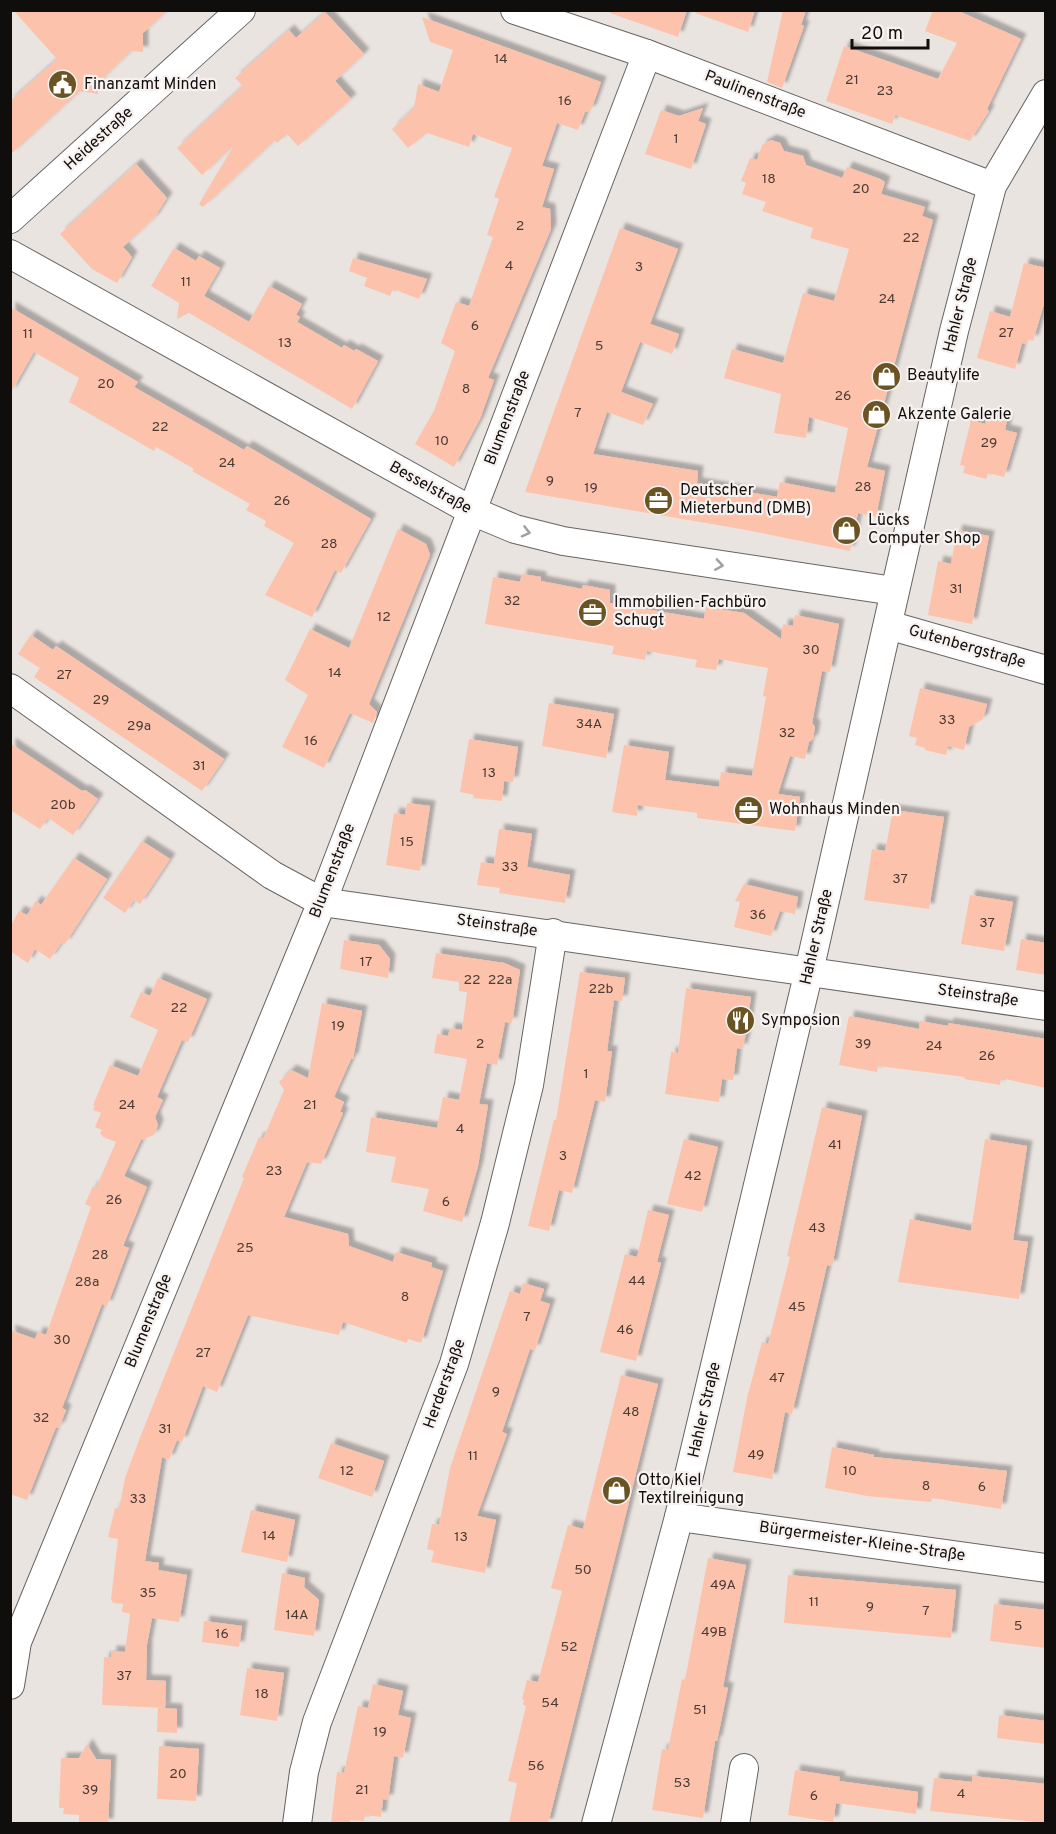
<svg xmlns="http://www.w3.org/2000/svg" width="1056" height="1834" viewBox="0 0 1056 1834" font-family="Overpass,sans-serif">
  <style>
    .building { fill: #fdc2ab; filter: url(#shadow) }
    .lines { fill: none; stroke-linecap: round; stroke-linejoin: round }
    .minor-casing { stroke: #686361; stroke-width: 30 }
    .minor { stroke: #fff; stroke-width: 28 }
    .oneway { stroke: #9f9f9e }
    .labels { text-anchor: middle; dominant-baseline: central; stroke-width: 4.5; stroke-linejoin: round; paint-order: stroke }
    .number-label { font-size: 14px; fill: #4b3b34 }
    .poi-label { font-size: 16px; fill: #100e0d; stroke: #f7f1ef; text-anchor: start }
    .street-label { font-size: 16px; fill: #100e0d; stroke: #f7f1ef }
  </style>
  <defs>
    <filter id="shadow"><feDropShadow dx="5.5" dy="-5.5" stdDeviation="1.5" flood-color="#0004"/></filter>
  </defs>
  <rect width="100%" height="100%" fill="#eae4e1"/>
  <!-- building -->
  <g class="building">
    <path d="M13,10H168L143,33V52L131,51L98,83V94L80,91L10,155V101L57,59Z"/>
    <path d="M611,10H687L678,37L610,13Z"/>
    <path d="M695,10H755L748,32L695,13Z"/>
    <path d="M783,10H806L801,25L804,26L782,88L767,82Z"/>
    <path d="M933,10H956L1021,39L987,109L989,111L970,141L895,115L892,124L826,101L844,46L938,79L957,43L925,31Z"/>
    <path d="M325,12L364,54L335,81L351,99L298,146L287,134L277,143L275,140L203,207L199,204L234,145L202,175L177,148L243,86L235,78L289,30L296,38Z"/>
    <path d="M422,17L601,82L591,110L585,112L578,130L557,123L542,166L554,169L542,207L550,209L551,229L488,378L494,380L480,419L454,467L415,444L434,411L455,351L441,343L456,302L469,306L493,237L487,235L499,199L494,197L512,148L473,134L469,147L427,133L408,148L392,129L414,108L418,84L439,92L453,50L430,42Z"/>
    <path d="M703,108L698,121L706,124L691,169L645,154L661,110L679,116Z"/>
    <path d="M771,140L780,143L784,151L803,156L806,165L842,178L847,167L880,179L885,182L881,194L925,207L922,216L933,220L867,467L885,471L876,517L858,513L850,551L741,529L525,492L620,228L678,249L650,324L679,334L672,354L640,342L621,392L653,404L643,425L607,412L593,454L698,471L697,483L777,497L780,482L835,493L848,428L809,417L806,438L774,433L781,394L724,378L732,349L783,363L803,293L834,301L849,249L810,238L813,228L762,211L766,202L742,194L746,183L741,181L750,158L757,160L762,145Z"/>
    <path d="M136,164L167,198L154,218L123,247L132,257L117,283L92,269L60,234Z"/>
    <path d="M174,248L196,261L199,256L220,268L204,296L249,322L269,286L302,304L296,315L300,317L297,322L342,348L344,345L354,351L356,349L378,361L352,409L189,313L177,319L179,303L151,286Z"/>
    <path d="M353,258L427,279L419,299L393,289L390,296L364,286L367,278L349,271Z"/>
    <path d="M1024,263L1046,268V297L1033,341L1028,339L1027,344L1022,343L1015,369L977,358L990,311L1010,317Z"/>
    <path d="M10,307L138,382L134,387L244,450L247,446L371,519L341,573L335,570L312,617L265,595L294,543L264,526L266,521L246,510L250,504L192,471L194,469L156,447L154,451L69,402L79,378L34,352L10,394Z"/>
    <path d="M988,415L1007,420L1005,430L1017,433L1004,477L988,473L986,479L963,473L965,466L960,465L971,420L985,424Z"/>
    <path d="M398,529L426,544L430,555L369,704L377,712L373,723L350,713L324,768L282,747L308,695L285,680L310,629L349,648Z"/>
    <path d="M957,530L989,536L972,624L928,615L938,561L951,564Z"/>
    <path d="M522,574L541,577V581L582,589L583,585L610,590V603L704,619L706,607L744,613L781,639L783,624L793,626L795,615L839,624L830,672L822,671L812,723L815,727L813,739L809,742L805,759L790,756L778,794L800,797L795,831L697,818V813L638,805L637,816L612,812L624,745L669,752L665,780L719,787L721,772L752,776L766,697L763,696L768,668L719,659L716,670L695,667L697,660L647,651L645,660L612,654L614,646L485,624L493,577L520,582Z"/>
    <path d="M31,635L53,650L56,646L224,759L202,791L34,677L40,668L18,654Z"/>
    <path d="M920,688L987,704L983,719L969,727L964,750L948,746L946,755L925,750V748L915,745L917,738L909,736Z"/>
    <path d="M549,703L614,714L606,758L542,746Z"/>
    <path d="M469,739L518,747L513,782L504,781L502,801L473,798L474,795L460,792Z"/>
    <path d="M10,743L82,791L85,790L98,799L73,835L48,818L40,829L10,810Z"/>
    <path d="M407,803L430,806L420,871L386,865L394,813L405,815Z"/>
    <path d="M893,810L944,817L929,909L864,900L872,849L885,851Z"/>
    <path d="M499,829L532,834L527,867L570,875L565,903L499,893L500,888L477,885L481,862L494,864Z"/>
    <path d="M142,841L170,859L140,904L134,900L125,913L103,898Z"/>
    <path d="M74,858L107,879L65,944L62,942L50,959L35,949L28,963L10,951V927L19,911L27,915L36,901L41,905Z"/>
    <path d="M744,884L798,897L795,914L780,911L771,936L734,927L740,902L735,901Z"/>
    <path d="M970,895L1013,902L1004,951L961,944Z"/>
    <path d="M1021,939L1046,943V975L1016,970Z"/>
    <path d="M344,940L379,945L390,959L388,978L340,969Z"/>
    <path d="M436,953L504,963L520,970L512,1023L505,1022L497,1065L487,1063L479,1104L488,1105L478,1166L462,1222L423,1211L429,1189L391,1182L396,1157L366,1152L371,1117L437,1128L443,1097L459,1100L467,1059L434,1053L437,1034L448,1036L450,1028L462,1030L467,992L459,991V982L432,978Z"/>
    <path d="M580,972L625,978L622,1001L614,1000L607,1051H612L605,1102L595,1100L572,1193L559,1190L549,1231L528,1226L554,1120H556Z"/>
    <path d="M158,978L207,999L188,1042L182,1040L157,1097L163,1100L155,1117L158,1125L154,1135L141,1140L124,1176L147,1187L123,1246L129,1248L107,1306L102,1304L62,1408L66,1410L59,1428L56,1427L27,1500L10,1494V1330L35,1339L38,1332L46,1335L91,1207L85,1204L93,1186L96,1188L116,1142L103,1137L100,1133L102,1130L95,1127L101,1113L93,1110L95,1106L93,1105L110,1065L138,1076L158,1030L130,1017L141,992L150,996Z"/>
    <path d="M686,988L751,997L745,1038L742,1049L737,1048L733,1080L722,1079L719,1102L665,1094L671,1052L678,1053Z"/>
    <path d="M322,1003L362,1011L353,1059H351L334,1097L344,1102L340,1112L343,1113L321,1164L307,1162L284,1217L348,1234L349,1246L393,1262L396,1252L432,1263L431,1267L443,1271L429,1316L421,1343L408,1339L407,1343L343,1322L339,1335L248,1315L217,1392L203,1386L182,1442L177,1440L169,1460L162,1457L145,1561L159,1563L158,1570L187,1575L179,1622L152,1618L147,1644L146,1680L166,1681L165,1708L102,1705L104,1657H111V1651L125,1652L130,1614L122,1612L123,1604L113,1603L111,1599L118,1539L108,1537L115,1508L119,1509L125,1478L141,1435L244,1178L242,1177L259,1137L263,1139L284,1090L279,1082L291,1070L308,1078Z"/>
    <path d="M849,1016L919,1029L920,1021L948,1026V1023L1046,1039V1088L1001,1078L1000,1085L964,1079L965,1077L878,1066L877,1072L839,1065Z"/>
    <path d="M822,1107L862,1116L832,1266L827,1265L792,1414L785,1412L772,1479L733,1472L747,1398L762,1342L768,1344L790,1257L787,1256Z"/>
    <path d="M684,1139L718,1147L702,1212L667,1204Z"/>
    <path d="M985,1139L1027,1146L1013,1240L1028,1242L1019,1299L898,1282L910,1219L971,1231Z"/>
    <path d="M648,1210L669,1215L657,1262L661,1263L636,1361L600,1352L625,1254L637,1257Z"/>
    <path d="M523,1283L544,1289L540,1301L550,1304L535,1350L530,1349L502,1432L507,1434L477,1516L496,1520L485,1573L431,1562L434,1551L427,1549L432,1524L439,1525L450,1468L510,1291L520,1294Z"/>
    <path d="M621,1375L658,1384L620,1538L548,1824H509L517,1783L508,1781L526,1706L523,1705L524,1700L522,1699L527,1680L538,1682L562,1591L551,1588L568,1525L583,1529Z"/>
    <path d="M331,1443L384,1461L372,1497L318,1478Z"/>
    <path d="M832,1447L874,1455V1457L1007,1471L1001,1509L932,1498L931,1502L867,1496L825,1488Z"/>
    <path d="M251,1510L295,1520L287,1562L241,1552Z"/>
    <path d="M708,1558L746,1565L723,1687L728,1688L717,1741H715L703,1818L652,1810L662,1749L668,1750L682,1679L685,1680Z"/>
    <path d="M282,1573L305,1578L304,1587L319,1600L314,1636L274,1630Z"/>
    <path d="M788,1575L956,1590L951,1638L784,1623Z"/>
    <path d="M994,1604L1046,1610V1648L990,1641Z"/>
    <path d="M204,1621L242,1626L239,1647L202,1642Z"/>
    <path d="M247,1668L284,1673L277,1721L240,1715Z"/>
    <path d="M373,1684L403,1691L398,1715L411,1718L403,1758L394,1756L388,1800L383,1799L381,1817L365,1815L364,1821L350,1820V1824H331L337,1772L344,1773L358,1706L368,1708Z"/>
    <path d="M158,1708L177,1709V1733L157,1732Z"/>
    <path d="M999,1715L1046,1721V1744L997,1738Z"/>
    <path d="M87,1744L96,1759L111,1760L108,1824H79V1815L63,1814L64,1808H59L61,1758H79Z"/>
    <path d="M159,1746L199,1749L196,1801L157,1799Z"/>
    <path d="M795,1770L840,1777L839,1781L918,1792L916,1814L836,1803L833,1822L788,1815Z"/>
    <path d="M972,1776L1046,1784V1823L930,1811L934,1778L972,1782Z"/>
  </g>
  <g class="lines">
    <defs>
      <g id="minor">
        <path d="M515,10L647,54L992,186"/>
        <path d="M10,219L241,10"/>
        <path d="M10,254L472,511L515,529L563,541L894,591"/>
        <path d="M888,625L1046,670"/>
        <path d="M10,688L272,875L322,902L1046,1006"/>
        <path d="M679,1517L1046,1568"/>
        <path d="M10,1685L17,1642L322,902L647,54"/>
        <path d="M297,1824L304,1772L317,1722L454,1364L495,1223L529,1085L553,933"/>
        <path d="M596,1824L679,1517L809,971L954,331L992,186L1046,94"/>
        <path d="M735,1824L744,1768"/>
      </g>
    </defs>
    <!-- minor casing -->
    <use href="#minor" class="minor-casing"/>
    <!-- minor -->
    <use href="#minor" class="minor"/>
  </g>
  <!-- one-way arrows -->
  <defs><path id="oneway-chevron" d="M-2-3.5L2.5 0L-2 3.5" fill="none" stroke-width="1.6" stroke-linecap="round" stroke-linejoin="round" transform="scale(1.5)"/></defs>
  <g class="oneway">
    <use href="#oneway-chevron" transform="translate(526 532) rotate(14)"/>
    <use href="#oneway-chevron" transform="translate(719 565) rotate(9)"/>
  </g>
  <!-- icons -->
  <defs>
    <symbol id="civic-disc" viewBox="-11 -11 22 22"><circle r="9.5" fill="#6b5424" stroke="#f7f1ef"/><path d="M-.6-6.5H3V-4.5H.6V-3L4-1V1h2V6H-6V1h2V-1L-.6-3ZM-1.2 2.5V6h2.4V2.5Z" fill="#fff"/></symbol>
    <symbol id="shop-disc" viewBox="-11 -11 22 22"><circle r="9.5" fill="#6b5424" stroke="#f7f1ef"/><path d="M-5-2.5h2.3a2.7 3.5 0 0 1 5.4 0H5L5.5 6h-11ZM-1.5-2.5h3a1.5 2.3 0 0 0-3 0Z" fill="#fff"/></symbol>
    <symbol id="office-disc" viewBox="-11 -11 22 22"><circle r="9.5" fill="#6b5424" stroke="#f7f1ef"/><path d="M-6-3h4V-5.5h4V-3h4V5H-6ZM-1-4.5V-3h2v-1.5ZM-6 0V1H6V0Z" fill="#fff"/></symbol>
    <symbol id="restaurant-disc" viewBox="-11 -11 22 22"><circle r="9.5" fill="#6b5424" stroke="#f7f1ef"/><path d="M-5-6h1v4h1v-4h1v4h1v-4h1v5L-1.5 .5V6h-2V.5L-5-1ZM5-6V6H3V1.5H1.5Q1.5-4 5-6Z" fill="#fff"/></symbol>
  </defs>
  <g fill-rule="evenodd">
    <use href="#civic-disc" x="46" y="68" width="33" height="33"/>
    <use href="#shop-disc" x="870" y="360" width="33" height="33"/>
    <use href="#shop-disc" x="860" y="398" width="33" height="33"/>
    <use href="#office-disc" x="642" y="484" width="33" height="33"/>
    <use href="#shop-disc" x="830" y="514" width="33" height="33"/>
    <use href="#office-disc" x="576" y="596" width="33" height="33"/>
    <use href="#office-disc" x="732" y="794" width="33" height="33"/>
    <use href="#restaurant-disc" x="724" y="1004" width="33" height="33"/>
    <use href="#shop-disc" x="600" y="1474" width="33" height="33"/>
  </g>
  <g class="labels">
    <!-- number labels -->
    <g class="number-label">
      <text x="501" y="59">14</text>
      <text x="852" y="80">21</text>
      <text x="885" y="91">23</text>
      <text x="565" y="101">16</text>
      <text x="676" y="139">1</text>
      <text x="769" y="179">18</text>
      <text x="861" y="189">20</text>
      <text x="520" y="226">2</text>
      <text x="911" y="238">22</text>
      <text x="509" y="266">4</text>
      <text x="639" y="267">3</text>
      <text x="186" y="282">11</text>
      <text x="887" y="299">24</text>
      <text x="475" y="326">6</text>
      <text x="1006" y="333">27</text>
      <text x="28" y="334">11</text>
      <text x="285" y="343">13</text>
      <text x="599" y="346">5</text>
      <text x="106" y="384">20</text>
      <text x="466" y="389">8</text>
      <text x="843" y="396">26</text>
      <text x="578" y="413">7</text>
      <text x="160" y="427">22</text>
      <text x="442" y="441">10</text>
      <text x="989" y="443">29</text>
      <text x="227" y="463">24</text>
      <text x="550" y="481">9</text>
      <text x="863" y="487">28</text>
      <text x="591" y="488">19</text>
      <text x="282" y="501">26</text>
      <text x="329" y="544">28</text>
      <text x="956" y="589">31</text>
      <text x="512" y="601">32</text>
      <text x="384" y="617">12</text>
      <text x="811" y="650">30</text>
      <text x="335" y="673">14</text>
      <text x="64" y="675">27</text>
      <text x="101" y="700">29</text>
      <text x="947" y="720">33</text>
      <text x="589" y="724">34A</text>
      <text x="139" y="726">29a</text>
      <text x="787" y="733">32</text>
      <text x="311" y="741">16</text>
      <text x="199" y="766">31</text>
      <text x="489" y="773">13</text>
      <text x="63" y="805">20b</text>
      <text x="407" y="842">15</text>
      <text x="510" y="867">33</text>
      <text x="900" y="879">37</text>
      <text x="758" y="915">36</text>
      <text x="987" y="923">37</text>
      <text x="366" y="962">17</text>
      <text x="472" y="980">22</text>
      <text x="500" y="980">22a</text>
      <text x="601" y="989">22b</text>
      <text x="179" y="1008">22</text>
      <text x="338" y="1026">19</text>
      <text x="480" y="1044">2</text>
      <text x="863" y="1044">39</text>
      <text x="934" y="1046">24</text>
      <text x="987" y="1056">26</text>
      <text x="586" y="1074">1</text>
      <text x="127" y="1105">24</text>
      <text x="310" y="1105">21</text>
      <text x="460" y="1129">4</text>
      <text x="835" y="1145">41</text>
      <text x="563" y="1156">3</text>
      <text x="274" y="1171">23</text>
      <text x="693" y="1176">42</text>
      <text x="114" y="1200">26</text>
      <text x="446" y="1202">6</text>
      <text x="817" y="1228">43</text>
      <text x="245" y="1248">25</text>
      <text x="100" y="1255">28</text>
      <text x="637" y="1281">44</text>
      <text x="87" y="1282">28a</text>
      <text x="405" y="1297">8</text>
      <text x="797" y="1307">45</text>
      <text x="527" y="1317">7</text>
      <text x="625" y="1330">46</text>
      <text x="62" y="1340">30</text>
      <text x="203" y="1353">27</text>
      <text x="777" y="1378">47</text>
      <text x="496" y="1392">9</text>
      <text x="631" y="1412">48</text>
      <text x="41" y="1418">32</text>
      <text x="165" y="1429">31</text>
      <text x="756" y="1455">49</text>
      <text x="473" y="1456">11</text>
      <text x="347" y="1471">12</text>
      <text x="850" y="1471">10</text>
      <text x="926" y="1486">8</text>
      <text x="982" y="1487">6</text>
      <text x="138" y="1499">33</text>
      <text x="269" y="1536">14</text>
      <text x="461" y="1537">13</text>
      <text x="583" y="1570">50</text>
      <text x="723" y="1585">49A</text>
      <text x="148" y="1593">35</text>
      <text x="814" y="1602">11</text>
      <text x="870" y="1607">9</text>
      <text x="926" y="1611">7</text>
      <text x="297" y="1615">14A</text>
      <text x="1018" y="1626">5</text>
      <text x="714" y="1632">49B</text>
      <text x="222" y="1634">16</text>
      <text x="569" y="1647">52</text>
      <text x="124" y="1676">37</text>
      <text x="262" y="1694">18</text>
      <text x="550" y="1703">54</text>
      <text x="700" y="1710">51</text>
      <text x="380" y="1732">19</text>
      <text x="536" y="1766">56</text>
      <text x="178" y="1774">20</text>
      <text x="682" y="1783">53</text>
      <text x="90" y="1790">39</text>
      <text x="362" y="1790">21</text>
      <text x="961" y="1794">4</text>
      <text x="814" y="1796">6</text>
    </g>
    <!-- poi labels -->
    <g class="poi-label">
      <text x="84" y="85">Finanzamt Minden</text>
      <text x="907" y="376">Beautylife</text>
      <text x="897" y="415">Akzente Galerie</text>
      <text x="680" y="491">Deutscher<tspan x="680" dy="18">Mieterbund (DMB)</tspan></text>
      <text x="868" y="521">Lücks<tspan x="868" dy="18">Computer Shop</tspan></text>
      <text x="614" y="603">Immobilien-Fachbüro<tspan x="614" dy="18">Schugt</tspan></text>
      <text x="769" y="810">Wohnhaus Minden</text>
      <text x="761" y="1021">Symposion</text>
      <text x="638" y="1481">Otto Kiel<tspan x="638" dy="18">Textilreinigung</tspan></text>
    </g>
    <!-- street labels -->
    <g class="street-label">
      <text transform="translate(755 95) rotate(21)">Paulinenstraße</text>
      <text transform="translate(99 139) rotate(-42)">Heidestraße</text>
      <text transform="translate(961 305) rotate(-76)">Hahler Straße</text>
      <text transform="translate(508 418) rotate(-69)">Blumenstraße</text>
      <text transform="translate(430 488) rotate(29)">Besselstraße</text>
      <text transform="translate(967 647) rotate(16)">Gutenbergstraße</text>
      <text transform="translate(333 871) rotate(-69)">Blumenstraße</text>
      <text transform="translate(497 926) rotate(8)">Steinstraße</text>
      <text transform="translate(817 937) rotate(-77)">Hahler Straße</text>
      <text transform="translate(978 996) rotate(8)">Steinstraße</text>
      <text transform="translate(149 1321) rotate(-68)">Blumenstraße</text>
      <text transform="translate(445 1384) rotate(-70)">Herderstraße</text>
      <text transform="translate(705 1410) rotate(-77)">Hahler Straße</text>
      <text transform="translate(862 1542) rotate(8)">Bürgermeister-Kleine-Straße</text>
    </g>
  </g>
  <!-- border -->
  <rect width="1056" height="1834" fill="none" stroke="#100e0d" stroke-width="24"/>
  <!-- scale -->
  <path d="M852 39v9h76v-9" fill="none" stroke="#100e0d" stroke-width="3"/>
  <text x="861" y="39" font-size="18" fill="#100e0d" stroke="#f7f1ef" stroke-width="4.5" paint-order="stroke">20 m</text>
</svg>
